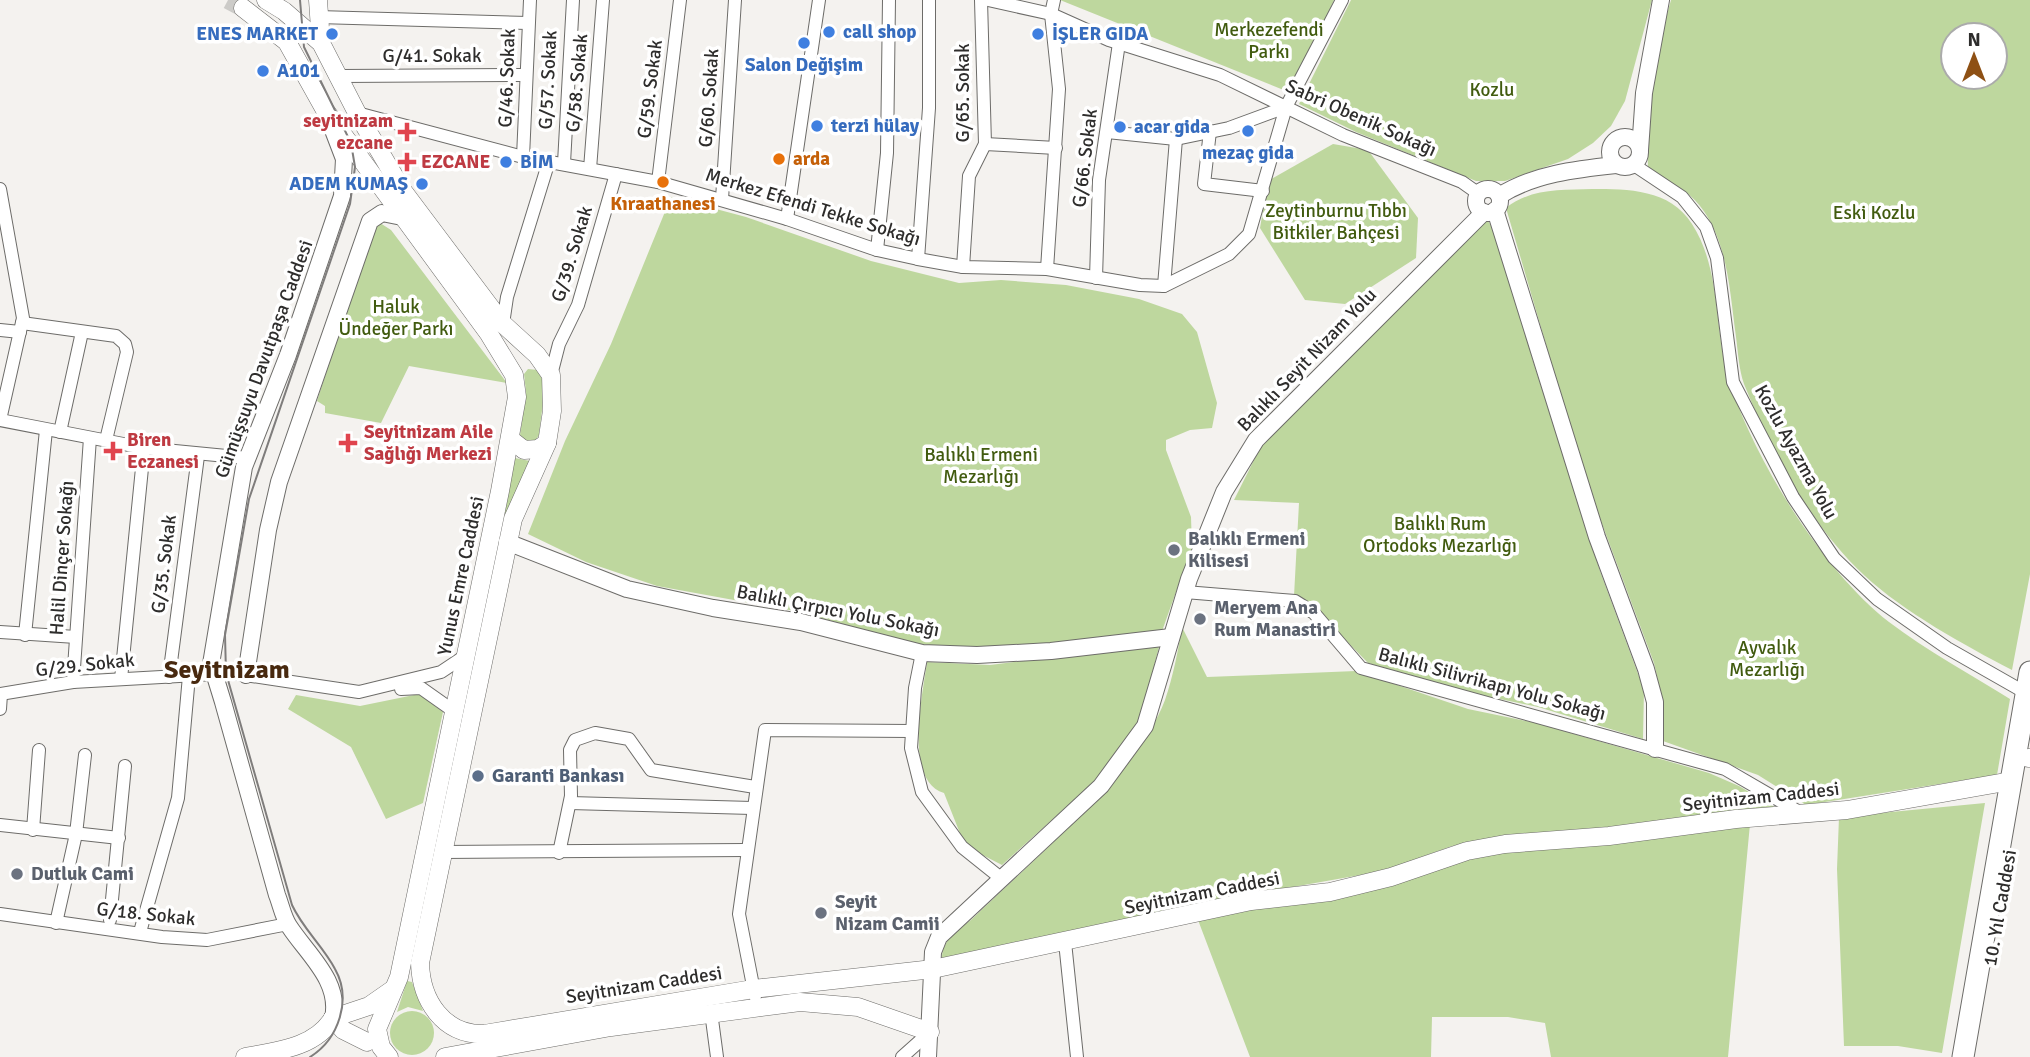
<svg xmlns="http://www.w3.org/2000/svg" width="2030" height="1057" viewBox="0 0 2030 1057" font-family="Signika,sans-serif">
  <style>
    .green { fill: #bed79e; fill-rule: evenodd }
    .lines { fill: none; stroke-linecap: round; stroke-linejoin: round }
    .secondary-tunnel { stroke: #cccbc8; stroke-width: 18; stroke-dasharray: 18 9; stroke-linecap: butt }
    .minor-casing { stroke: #6d6c69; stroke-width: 14 }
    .tertiary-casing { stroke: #6d6c69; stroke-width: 18 }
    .secondary-casing { stroke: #6d6c69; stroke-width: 19 }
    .primary-casing { stroke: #6d6c69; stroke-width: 23 }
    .minor { stroke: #fff; stroke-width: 12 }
    .tertiary { stroke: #fff; stroke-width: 16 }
    .secondary { stroke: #fff; stroke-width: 18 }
    .primary { stroke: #fff; stroke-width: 21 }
    .tram { stroke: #7f7d7c; stroke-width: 2 }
    .shop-dot { fill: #3f7fe0; stroke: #fff; stroke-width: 2.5 }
    .health-dot { fill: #e0444e; stroke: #fff; stroke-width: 2.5 }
    .food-dot { fill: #e8710a; stroke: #fff; stroke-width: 2.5 }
    .worship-dot { fill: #6b7280; stroke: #fff; stroke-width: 2.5 }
    .service-dot { fill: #5c6f8a; stroke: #fff; stroke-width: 2.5 }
    .labels { text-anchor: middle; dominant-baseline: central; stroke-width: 7; stroke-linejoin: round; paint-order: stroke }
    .park-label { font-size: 19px; fill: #415b0f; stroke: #fff }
    .shop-label { font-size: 19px; font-weight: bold; fill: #366cbe; stroke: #fff; text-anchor: start }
    .street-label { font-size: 19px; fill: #2e2d2c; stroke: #fff }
    .health-label { font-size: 19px; font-weight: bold; fill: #be3a42; stroke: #fff; text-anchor: start }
    .food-label { font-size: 19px; font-weight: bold; fill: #c56008; stroke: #fff; text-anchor: start }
    .worship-label { font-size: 19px; font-weight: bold; fill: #5b616d; stroke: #fff; text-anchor: start }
    .service-label { font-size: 19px; font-weight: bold; fill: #4e5e75; stroke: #fff; text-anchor: start }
    .district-label { font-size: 26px; font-weight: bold; fill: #48290f; stroke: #fff }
  </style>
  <rect width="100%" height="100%" fill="#f4f2ef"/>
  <!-- green -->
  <g class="green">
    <path d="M1060,0H1334L1291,93Z"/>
    <path d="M1351,0H1652L1625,101L1611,126L1593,143L1568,159L1505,181H1476L1356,132L1299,104Z"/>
    <path d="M1671,0H2030V574L2012,670C1964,645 1904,612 1865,576C1811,526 1771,452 1744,384C1739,370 1738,352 1736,337C1730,294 1728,241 1700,206C1687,189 1666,180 1648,170L1646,89ZM1953,35H1995V77H1953Z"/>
    <path d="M1333,144L1368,150L1418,218L1416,258L1345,304L1305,300L1260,228L1268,181Z"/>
    <path d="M1592,189C1628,189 1670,189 1692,224C1721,269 1714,327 1728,377C1752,457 1823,571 1889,622C1927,651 1970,674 2010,699L1997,775L1806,805L1758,775L1663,741V703L1654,663L1586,481L1506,208C1531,188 1561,190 1592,189Z"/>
    <path d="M671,197L746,217L871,261L959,283L1001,280L1066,285L1139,299L1182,314L1197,332L1217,403L1212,428L1190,430L1166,440V450L1191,517L1192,547L1161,634L1044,649H963L912,643L795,611L657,586L586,562L528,534L565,441L611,344Z"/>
    <path d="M1487,219L1503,246L1532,358L1600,571L1644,690L1643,739L1538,707L1471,693L1368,663L1319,613L1294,596L1299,503L1234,500L1262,444Z"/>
    <path d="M380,223L391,230L507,383L409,366L381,423L325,413V406L317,401L373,227Z"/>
    <path d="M528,369L538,370L545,386L539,435L535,441L527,442L520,435L526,392L524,374Z"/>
    <path d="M515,458L530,461L505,516L504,515Z"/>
    <path d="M1182,627L1207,677L1356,671L1468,709L1536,723L1709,773L1739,786L1776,808L1622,827L1521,835L1452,846L1383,871L1219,900L942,959C942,940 956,931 971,920C1029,863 1137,775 1165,700C1173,677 1178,651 1182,627Z"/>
    <path d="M1160,643L1139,725L1096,780L1002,865L965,846L944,793C903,781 923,693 927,662L990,665Z"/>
    <path d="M419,694L443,712L423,803L386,819L351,747L288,709L296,695L360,706Z"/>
    <path d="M1985,803L1942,1053L1898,1046H1844L1837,869L1839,817Z"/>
    <path d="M1750,824L1728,1057H1551L1545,1023L1508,1017H1432L1431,1057H1250L1198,920L1462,858Z"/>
    <path d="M407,981L412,982L423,1011L408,1007L397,1012Z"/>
    <circle cx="412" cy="1033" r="22"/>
  </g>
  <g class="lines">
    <!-- secondary-tunnel -->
    <path class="secondary-tunnel" d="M228,0L243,8"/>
    <defs>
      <g id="minor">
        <path d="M988,0L1051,14L1109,40L1220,75L1343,135L1462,182L1479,194"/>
        <path d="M318,17L528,23"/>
        <path d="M340,76L525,75"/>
        <path d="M357,113L523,157L658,182L787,219L877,250L918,259L963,267L1047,269L1140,285L1164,286L1229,254L1249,234L1286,107L1342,0"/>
        <path d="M1210,131L1204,184L1263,191"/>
        <path d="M1107,132L1176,139L1229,128L1286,107"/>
        <path d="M985,144L1056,148"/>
        <path d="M523,157L530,0"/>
        <path d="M564,163L573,0"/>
        <path d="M1634,165L1682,197L1706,227L1717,258L1733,382L1793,497L1834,558L1877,599L1947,648L2026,693"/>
        <path d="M590,169L603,0"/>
        <path d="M658,182L680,0"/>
        <path d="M0,189L23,318L0,420"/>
        <path d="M722,199L735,0"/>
        <path d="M787,219L819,0"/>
        <path d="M877,250L887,153L889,0"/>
        <path d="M918,259L929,108V0"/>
        <path d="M963,267L969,176L985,144L981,0"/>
        <path d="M1047,269L1059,89L1051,14L1054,0"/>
        <path d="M1096,278L1099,180L1119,43"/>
        <path d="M1164,286L1176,139"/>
        <path d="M22,323L116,336L125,344L127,352L106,440"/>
        <path d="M503,324L507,297L549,161"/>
        <path d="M0,330L20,332"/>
        <path d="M551,375L559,344L578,305L616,174"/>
        <path d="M0,420L144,448L247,458"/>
        <path d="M60,432L82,332"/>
        <path d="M1185,592L1295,601L1314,613L1361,668L1725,769L1801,813"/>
        <path d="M0,632L76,637"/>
        <path d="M25,635L46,430"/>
        <path d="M922,653L915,688L911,748L922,792L962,847L1002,879"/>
        <path d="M169,677L198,456"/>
        <path d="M121,679L144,448"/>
        <path d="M73,682L90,438"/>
        <path d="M401,689L421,688L455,712"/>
        <path d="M0,694L73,682L232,673L359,692L441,672L465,656"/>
        <path d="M0,709L1,694"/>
        <path d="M570,803L752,808"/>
        <path d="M0,825L119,838"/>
        <path d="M33,830L39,750"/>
        <path d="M442,852L746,850"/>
        <path d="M559,853L571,796L570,750L575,740L595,733L629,739L651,770L755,787"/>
        <path d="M0,914L162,937L207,940L288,924"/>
        <path d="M110,920L125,766"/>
        <path d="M56,923L76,834L85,755"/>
        <path d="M140,932L178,798L189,676"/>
        <path d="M1065,942L1077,1057"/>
        <path d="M755,996L739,914L765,730L912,731"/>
        <path d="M711,1012L717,1057"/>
        <path d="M902,1057L930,1032"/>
      </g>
      <g id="tertiary">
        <path d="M331,125L344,159L342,196L288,355L244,467L210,670L215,676L223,702L277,895C281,905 283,917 289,926C307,954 341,981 333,1018"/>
        <circle cx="1625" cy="152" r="15"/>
        <path d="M1640,150L1644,93L1661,0"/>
        <circle cx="1488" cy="201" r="12"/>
        <path d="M1499,196C1533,174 1577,169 1616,165"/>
        <path d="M1495,210L1597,537L1646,669L1655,702V749"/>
        <path d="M507,542L627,589L713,608L801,622L922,653L977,655L1051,651L1171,637"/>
        <path d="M246,675L268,530L279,482L370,221L382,213L402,217"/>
        <path d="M928,1057L933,952L939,937L1101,786L1145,726L1189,579L1224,492L1256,440L1484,212"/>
      </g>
      <g id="secondary">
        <path d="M266,0L284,11L321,43L357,113L403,191L503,324L537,355L551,375L552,411L547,443L513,519L420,963C421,1000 443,1035 484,1034L753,989L933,969L1251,901L1330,892L1391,877L1467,851L1505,844L1609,836L1736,819L1847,810L2011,781"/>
        <path d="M318,0L321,43"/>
        <path d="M243,8L287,42L325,110L489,334L514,375L517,397L500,491L399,977L377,1029L381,1047L389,1057"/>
        <path d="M510,439L524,450L538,449L547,443"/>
        <path d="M2028,758H2030"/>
        <path d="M333,1018L369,1006L392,990"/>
        <path d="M333,1018L343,1030L367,1042"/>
        <path d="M245,1057C276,1051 315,1048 333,1018"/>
        <path d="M445,1057L611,1027L800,1002L858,1007L930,1032"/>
      </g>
      <path id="primary" d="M1963,1057L2030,672"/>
    </defs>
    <!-- minor casing -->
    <use href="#minor" class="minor-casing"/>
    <!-- tertiary casing -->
    <use href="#tertiary" class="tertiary-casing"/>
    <!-- secondary casing -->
    <use href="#secondary" class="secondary-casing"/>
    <!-- primary casing -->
    <use href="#primary" class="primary-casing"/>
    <!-- minor -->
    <use href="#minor" class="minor"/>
    <!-- tertiary -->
    <use href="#tertiary" class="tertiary"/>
    <!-- secondary -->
    <use href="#secondary" class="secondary"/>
    <!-- primary -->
    <use href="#primary" class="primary"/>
    <!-- tram -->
    <path class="tram" d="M300,0L304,47L351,143L355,167L350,204L249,499L225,635L226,673L292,905C303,929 323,946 335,969C352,999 339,1039 310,1057"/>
  </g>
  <!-- markers -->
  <g class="shop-dot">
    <circle cx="829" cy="32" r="7"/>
    <circle cx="332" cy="34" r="7"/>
    <circle cx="1038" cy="34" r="7"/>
    <circle cx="804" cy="43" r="7"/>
    <circle cx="263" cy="71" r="7"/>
    <circle cx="817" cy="126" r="7"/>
    <circle cx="1120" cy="127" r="7"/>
    <circle cx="1248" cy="131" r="7"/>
    <circle cx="506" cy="162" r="7"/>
    <circle cx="422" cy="184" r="7"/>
  </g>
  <g class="health-dot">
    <path d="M403.5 121.5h7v7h7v7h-7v7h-7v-7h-7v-7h7z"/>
    <path d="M403.5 151.5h7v7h7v7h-7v7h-7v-7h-7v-7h7z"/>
    <path d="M344.5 432.5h7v7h7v7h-7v7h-7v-7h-7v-7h7z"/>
    <path d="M109.5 440.5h7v7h7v7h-7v7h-7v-7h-7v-7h7z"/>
  </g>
  <g class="food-dot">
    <circle cx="779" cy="159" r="7"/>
    <circle cx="663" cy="182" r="7"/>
  </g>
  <g class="worship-dot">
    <circle cx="1174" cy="550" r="7"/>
    <circle cx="1200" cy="619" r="7"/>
    <circle cx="17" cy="874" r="7"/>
    <circle cx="821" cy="913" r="7"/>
  </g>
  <circle class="service-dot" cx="478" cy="776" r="7"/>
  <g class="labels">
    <!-- park labels -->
    <g class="park-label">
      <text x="1269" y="30">Merkezefendi<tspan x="1269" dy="22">Parkı</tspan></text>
      <text x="1492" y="90">Kozlu</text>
      <text x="1336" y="211">Zeytinburnu Tıbbı<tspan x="1336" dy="22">Bitkiler Bahçesi</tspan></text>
      <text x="1874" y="213">Eski Kozlu</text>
      <text x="396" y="307">Haluk<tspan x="396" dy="22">Ündeğer Parkı</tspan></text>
      <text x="981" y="455">Balıklı Ermeni<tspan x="981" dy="22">Mezarlığı</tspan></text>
      <text x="1440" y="524">Balıklı Rum<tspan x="1440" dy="22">Ortodoks Mezarlığı</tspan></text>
      <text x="1767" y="648">Ayvalık<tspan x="1767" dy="22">Mezarlığı</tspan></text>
    </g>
    <!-- shop labels -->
    <g class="shop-label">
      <text x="843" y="32">call shop</text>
      <text x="318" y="34" text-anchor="end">ENES MARKET</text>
      <text x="1052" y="34">İŞLER GIDA</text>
      <text x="804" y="65" text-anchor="middle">Salon Değişim</text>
      <text x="277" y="71">A101</text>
      <text x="831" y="126">terzi hülay</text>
      <text x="1134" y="127">acar gida</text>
      <text x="1248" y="153" text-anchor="middle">mezaç gida</text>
      <text x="520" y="162">BİM</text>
      <text x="408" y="184" text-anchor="end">ADEM KUMAŞ</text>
    </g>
    <!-- street labels -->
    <g class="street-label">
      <text x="432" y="56">G/41. Sokak</text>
      <text transform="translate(507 78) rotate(-88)">G/46. Sokak</text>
      <text transform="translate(548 80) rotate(-87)">G/57. Sokak</text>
      <text transform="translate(577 83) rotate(-85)">G/58. Sokak</text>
      <text transform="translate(650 89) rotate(-83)">G/59. Sokak</text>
      <text transform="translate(963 93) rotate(-90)">G/65. Sokak</text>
      <text transform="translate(709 98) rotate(-86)">G/60. Sokak</text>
      <text transform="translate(1361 118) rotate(24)">Sabri Obenik Sokağı</text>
      <text transform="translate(1085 158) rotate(-83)">G/66. Sokak</text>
      <text transform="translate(813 207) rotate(17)">Merkez Efendi Tekke Sokağı</text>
      <text transform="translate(572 254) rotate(-73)">G/39. Sokak</text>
      <text transform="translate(264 359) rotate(-70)">Gümüşsuyu Davutpaşa Caddesi</text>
      <text transform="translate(1307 360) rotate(-46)">Balıklı Seyit Nizam Yolu</text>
      <text transform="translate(1796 452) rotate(61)">Kozlu Ayazma Yolu</text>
      <text transform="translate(62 558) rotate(-86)">Halil Dinçer Sokağı</text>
      <text transform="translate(164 564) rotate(-83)">G/35. Sokak</text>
      <text transform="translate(461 576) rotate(-78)">Yunus Emre Caddesi</text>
      <text transform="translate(838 611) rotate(11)">Balıklı Çırpıcı Yolu Sokağı</text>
      <text transform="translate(85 665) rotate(-6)">G/29. Sokak</text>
      <text transform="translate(1492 684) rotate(15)">Balıklı Silivrikapı Yolu Sokağı</text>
      <text transform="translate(1761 797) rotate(-6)">Seyitnizam Caddesi</text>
      <text transform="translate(1202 893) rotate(-11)">Seyitnizam Caddesi</text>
      <text transform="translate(2000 908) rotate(-80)">10. Yıl Caddesi</text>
      <text transform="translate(146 914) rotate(6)">G/18. Sokak</text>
      <text transform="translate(644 985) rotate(-9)">Seyitnizam Caddesi</text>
    </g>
    <!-- health labels -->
    <g class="health-label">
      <text x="393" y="121" text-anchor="end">seyitnizam<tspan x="393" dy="22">ezcane</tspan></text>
      <text x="421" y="162">EZCANE</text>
      <text x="364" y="432">Seyitnizam Aile<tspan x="364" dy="22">Sağlığı Merkezi</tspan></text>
      <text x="127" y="440">Biren<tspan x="127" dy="22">Eczanesi</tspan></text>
    </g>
    <!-- food labels -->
    <g class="food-label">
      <text x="793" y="159">arda</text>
      <text x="663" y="204" text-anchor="middle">Kıraathanesi</text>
    </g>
    <!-- worship labels -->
    <g class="worship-label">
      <text x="1188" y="539">Balıklı Ermeni<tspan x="1188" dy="22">Kilisesi</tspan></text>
      <text x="1214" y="608">Meryem Ana<tspan x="1214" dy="22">Rum Manastiri</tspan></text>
      <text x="31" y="874">Dutluk Cami</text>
      <text x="835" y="902">Seyit<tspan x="835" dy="22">Nizam Camii</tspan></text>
    </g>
    <!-- service labels -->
    <g class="service-label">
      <text x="492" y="776">Garanti Bankası</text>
    </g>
    <!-- district labels -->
    <g class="district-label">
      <text x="227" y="670">Seyitnizam</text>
    </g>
  </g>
  <!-- north arrow -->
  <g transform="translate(1974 56)"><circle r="33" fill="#ffffff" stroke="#ababab" stroke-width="2"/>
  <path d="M0-5L12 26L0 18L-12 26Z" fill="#8e5014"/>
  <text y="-10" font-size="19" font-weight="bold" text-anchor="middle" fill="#2e2d2c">N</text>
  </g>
</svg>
